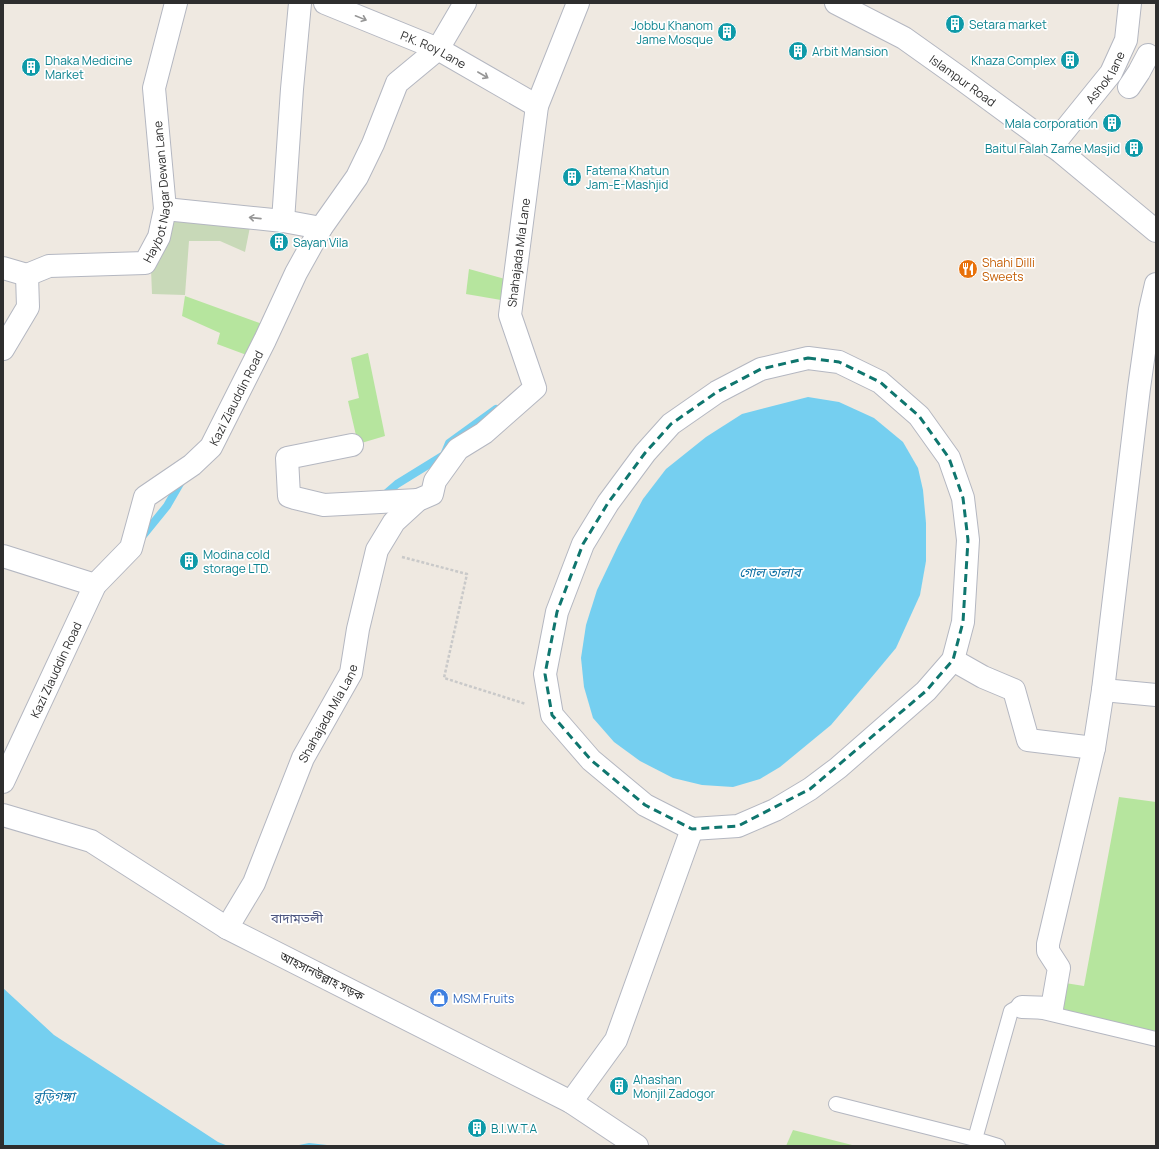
<svg xmlns="http://www.w3.org/2000/svg" width="1159" height="1149" viewBox="0 0 1159 1149" font-family="Manrope,'Noto Sans Bengali',sans-serif">
  <style>
    .green { fill: #b6e59e }
    .cemetery { fill: #c8d9b8 }
    .water { fill: #75cff0 }
    .lines { fill: none; stroke-linecap: round; stroke-linejoin: round }
    .stream { stroke: #75cff0; stroke-width: 8 }
    .service-casing { stroke: #b4b7c1; stroke-width: 16 }
    .minor-casing { stroke: #b4b7c1; stroke-width: 24 }
    .tertiary-casing { stroke: #b4b7c1; stroke-width: 24 }
    .path { stroke: #c9c9c9; stroke-width: 2.5; stroke-dasharray: 3 2; stroke-linecap: butt }
    .service { stroke: #fff; stroke-width: 14 }
    .minor { stroke: #fff; stroke-width: 22 }
    .tertiary { stroke: #fff; stroke-width: 22 }
    .oneway { stroke: #969696 }
    .marked { fill: none; stroke: #0f766e; stroke-width: 3; stroke-dasharray: 8 5; stroke-linejoin: round }
    .labels { text-anchor: middle; dominant-baseline: central; stroke-width: 3.5; stroke-linejoin: round; paint-order: stroke }
    .culture-label { font-size: 12px; fill: #0d838f; stroke: #fff; text-anchor: start }
    .street-label { font-size: 12px; fill: #2e2e2e; stroke: #fff }
    .food-label { font-size: 12px; fill: #c56008; stroke: #fff; text-anchor: start }
    .shop-label { font-size: 12px; fill: #366cbe; stroke: #fff; text-anchor: start }
    .water-label { font-size: 13px; font-style: italic; fill: #0d6fa3; stroke: #fff }
    .neighbourhood-label { font-size: 13px; fill: #4d5680; stroke: #fff }
  </style>
  <rect width="100%" height="100%" fill="#efe9e1"/>
  <!-- green -->
  <g class="green">
    <path d="M469,269L505,279L501,300L466,294Z"/>
    <path d="M185,296L268,326L252,357L217,344L220,333L182,316Z"/>
    <path d="M368,353L385,436L358,444L348,401L359,398L351,358Z"/>
    <path d="M1119,797L1156,802V1046L1052,1020L1059,982L1084,986Z"/>
    <path d="M793,1130L856,1146H786Z"/>
  </g>
  <!-- cemetery -->
  <path class="cemetery" d="M170,213L251,222L245,252L220,241H189L185,295L152,294L151,269Z"/>
  <!-- water -->
  <g class="water">
    <path d="M808,397L839,402L874,418L903,442L918,468L923,490L926,523V561L920,595L896,648L876,672L831,725L780,767L760,779L733,787L702,785L673,778L640,761L614,742L593,718L584,687L581,658L586,625L597,590L618,546L643,499L666,469L706,437L742,414Z"/>
    <path d="M3,988L54,1035L218,1142L228,1146H3Z"/>
    <path d="M309,1143L336,1146H337H294Z"/>
  </g>
  <g class="lines">
    <!-- stream -->
    <g class="stream">
      <path d="M382,497L397,484L444,455L449,443L496,409"/>
      <path d="M141,538L167,506L182,480"/>
    </g>
    <defs>
      <g id="service">
        <path d="M836,1104L975,1139"/>
        <path d="M998,1146L975,1139L1011,1011L1018,1007H1022L1156,1039"/>
      </g>
      <g id="minor">
        <path id="s1" d="M325,3L438,49L537,106"/>
        <path id="s2" d="M836,3L904,38L963,80L1061,152L1156,231"/>
        <path d="M1129,87L1139,72L1148,55"/>
        <path id="s3" d="M1052,146L1111,73L1126,40L1130,3"/>
        <path d="M165,209L283,221L321,228"/>
        <path d="M283,221L292,89L300,3"/>
        <path d="M3,268L27,275"/>
        <path id="s4" d="M27,275L49,266L145,263L159,237L165,209L154,88L176,3"/>
        <path d="M3,349L28,307L27,275"/>
        <path d="M808,358L839,362L880,382L919,416L949,458L963,498L968,540L963,622L953,660L926,691L838,768L810,789L775,810L738,826L692,829L645,805L591,760L552,715L545,674L557,612L583,544L608,503L645,453L671,424L717,392L761,369Z"/>
        <path d="M352,445L287,458L289,496L295,498L324,505L418,500"/>
        <path d="M3,556L95,585"/>
        <path d="M953,660L983,677L1014,690L1028,740L1094,748"/>
        <path d="M1103,690L1156,695"/>
        <path id="s5" d="M3,782L95,585L131,548L145,497L192,465L211,447L265,340L296,273L321,228L357,177L373,144L397,83L438,49L465,3"/>
        <path id="s6" d="M227,928L254,883L303,758L351,673L358,629L377,550L394,522L418,500L432,494L435,481L458,449L484,433L535,388L510,315L537,106L578,3"/>
        <path d="M1022,1007L1052,1008L1059,968L1048,951V944L1094,748L1103,690L1139,388L1150,310L1156,284"/>
        <path d="M571,1102L616,1040L692,829"/>
      </g>
      <path id="tertiary" d="M3,815L91,841L227,928L571,1102L637,1146"/>
    </defs>
    <!-- service casing -->
    <use href="#service" class="service-casing"/>
    <!-- minor casing -->
    <use href="#minor" class="minor-casing"/>
    <!-- tertiary casing -->
    <use href="#tertiary" class="tertiary-casing"/>
    <!-- path -->
    <path class="path" d="M402,557L467,574L444,678L526,704"/>
    <!-- service -->
    <use href="#service" class="service"/>
    <!-- minor -->
    <use href="#minor" class="minor"/>
    <!-- tertiary -->
    <use href="#tertiary" class="tertiary"/>
  </g>
  <!-- one-way arrows -->
  <defs><path id="oneway-shaft" d="M-6 0H5M1.5-3L5.5 0L1.5 3" fill="none" stroke-width="1.6" stroke-linecap="round" stroke-linejoin="round"/></defs>
  <g class="oneway">
    <use href="#oneway-shaft" transform="translate(361 18) rotate(22)"/>
    <use href="#oneway-shaft" transform="translate(483 75) rotate(30)"/>
    <use href="#oneway-shaft" transform="translate(255 218) rotate(-174)"/>
  </g>
  <!-- marked area -->
  <path class="marked" d="M808,358L839,362L880,382L919,416L949,458L963,498L968,540L963,622L953,660L926,691L810,789L738,826L692,829L645,805L591,760L552,715L545,674L557,612L583,544L608,503L645,453L671,424L717,392L761,369Z"/>
  <!-- icons -->
  <defs>
    <symbol id="building-disc" viewBox="-11 -11 22 22"><circle r="9.5" fill="#0f9aa8" stroke="#fff"/><path d="M-4-6H4V6H1V3H-1V6H-4ZM-2.5-4.3h1.7v1.8h-1.7ZM.8-4.3h1.7v1.8H.8ZM-2.5-1h1.7V.8h-1.7ZM.8-1h1.7V.8H.8Z" fill="#fff"/></symbol>
    <symbol id="restaurant-disc" viewBox="-11 -11 22 22"><circle r="9.5" fill="#e8710a" stroke="#fff"/><path d="M-5-6h1v4h1v-4h1v4h1v-4h1v5L-1.5 .5V6h-2V.5L-5-1ZM5-6V6H3V1.5H1.5Q1.5-4 5-6Z" fill="#fff"/></symbol>
    <symbol id="shop-disc" viewBox="-11 -11 22 22"><circle r="9.5" fill="#3f7fe0" stroke="#fff"/><path d="M-5-2.5h2.3a2.7 3.5 0 0 1 5.4 0H5L5.5 6h-11ZM-1.5-2.5h3a1.5 2.3 0 0 0-3 0Z" fill="#fff"/></symbol>
  </defs>
  <g fill-rule="evenodd">
    <use href="#building-disc" x="944" y="13" width="22" height="22"/>
    <use href="#building-disc" x="716" y="21" width="22" height="22"/>
    <use href="#building-disc" x="787" y="40" width="22" height="22"/>
    <use href="#building-disc" x="1059" y="49" width="22" height="22"/>
    <use href="#building-disc" x="20" y="56" width="22" height="22"/>
    <use href="#building-disc" x="1101" y="112" width="22" height="22"/>
    <use href="#building-disc" x="1123" y="137" width="22" height="22"/>
    <use href="#building-disc" x="561" y="166" width="22" height="22"/>
    <use href="#building-disc" x="268" y="231" width="22" height="22"/>
    <use href="#restaurant-disc" x="957" y="258" width="22" height="22"/>
    <use href="#building-disc" x="178" y="550" width="22" height="22"/>
    <use href="#shop-disc" x="428" y="987" width="22" height="22"/>
    <use href="#building-disc" x="608" y="1075" width="22" height="22"/>
    <use href="#building-disc" x="466" y="1117" width="22" height="22"/>
  </g>
  <g class="labels">
    <!-- culture labels -->
    <g class="culture-label">
      <text x="969" y="24">Setara market</text>
      <text x="713" y="25" text-anchor="end">Jobbu Khanom<tspan x="713" dy="14">Jame Mosque</tspan></text>
      <text x="812" y="51">Arbit Mansion</text>
      <text x="45" y="60">Dhaka Medicine<tspan x="45" dy="14">Market</tspan></text>
      <text x="1056" y="60" text-anchor="end">Khaza Complex</text>
      <text x="1098" y="123" text-anchor="end">Mala corporation</text>
      <text x="1120" y="148" text-anchor="end">Baitul Falah Zame Masjid</text>
      <text x="586" y="170">Fatema Khatun<tspan x="586" dy="14">Jam-E-Mashjid</tspan></text>
      <text x="293" y="242">Sayan Vila</text>
      <text x="203" y="554">Modina cold<tspan x="203" dy="14">storage LTD.</tspan></text>
      <text x="633" y="1079">Ahashan<tspan x="633" dy="14">Monjil Zadogor</tspan></text>
      <text x="491" y="1128">B.I.W.T.A</text>
    </g>
    <!-- street labels -->
    <g class="street-label">
      <text stroke="none"><textPath href="#s1" startOffset="118">P.K. Roy Lane</textPath></text>
      <text stroke="none"><textPath href="#s3" startOffset="87">Ashok lane</textPath></text>
      <text stroke="none"><textPath href="#s2" startOffset="149">Islampur Road</textPath></text>
      <text stroke="none"><textPath href="#s4" startOffset="194">Haybot Nagar Dewan Lane</textPath></text>
      <text stroke="none"><textPath href="#s6" startOffset="782">Shahajada Mia Lane</textPath></text>
      <text stroke="none"><textPath href="#s5" startOffset="460">Kazi Ziauddin Road</textPath></text>
      <text stroke="none"><textPath href="#s5" startOffset="124">Kazi Ziauddin Road</textPath></text>
      <text stroke="none"><textPath href="#s6" startOffset="238">Shahajada Mia Lane</textPath></text>
      <text transform="translate(322 976) rotate(27)">আহসানউল্লাহ সড়ক</text>
    </g>
    <!-- food labels -->
    <g class="food-label">
      <text x="982" y="262">Shahi Dilli<tspan x="982" dy="14">Sweets</tspan></text>
    </g>
    <!-- shop labels -->
    <g class="shop-label">
      <text x="453" y="998">MSM Fruits</text>
    </g>
    <!-- water labels -->
    <g class="water-label">
      <text x="770" y="572">গোল তালাব</text>
      <text x="54" y="1096">বুড়িগঙ্গা</text>
    </g>
    <!-- neighbourhood labels -->
    <g class="neighbourhood-label">
      <text x="297" y="918">বাদামতলী</text>
    </g>
  </g>
  <!-- border -->
  <rect width="1159" height="1149" fill="none" stroke="#2e2e2e" stroke-width="8"/>
</svg>
